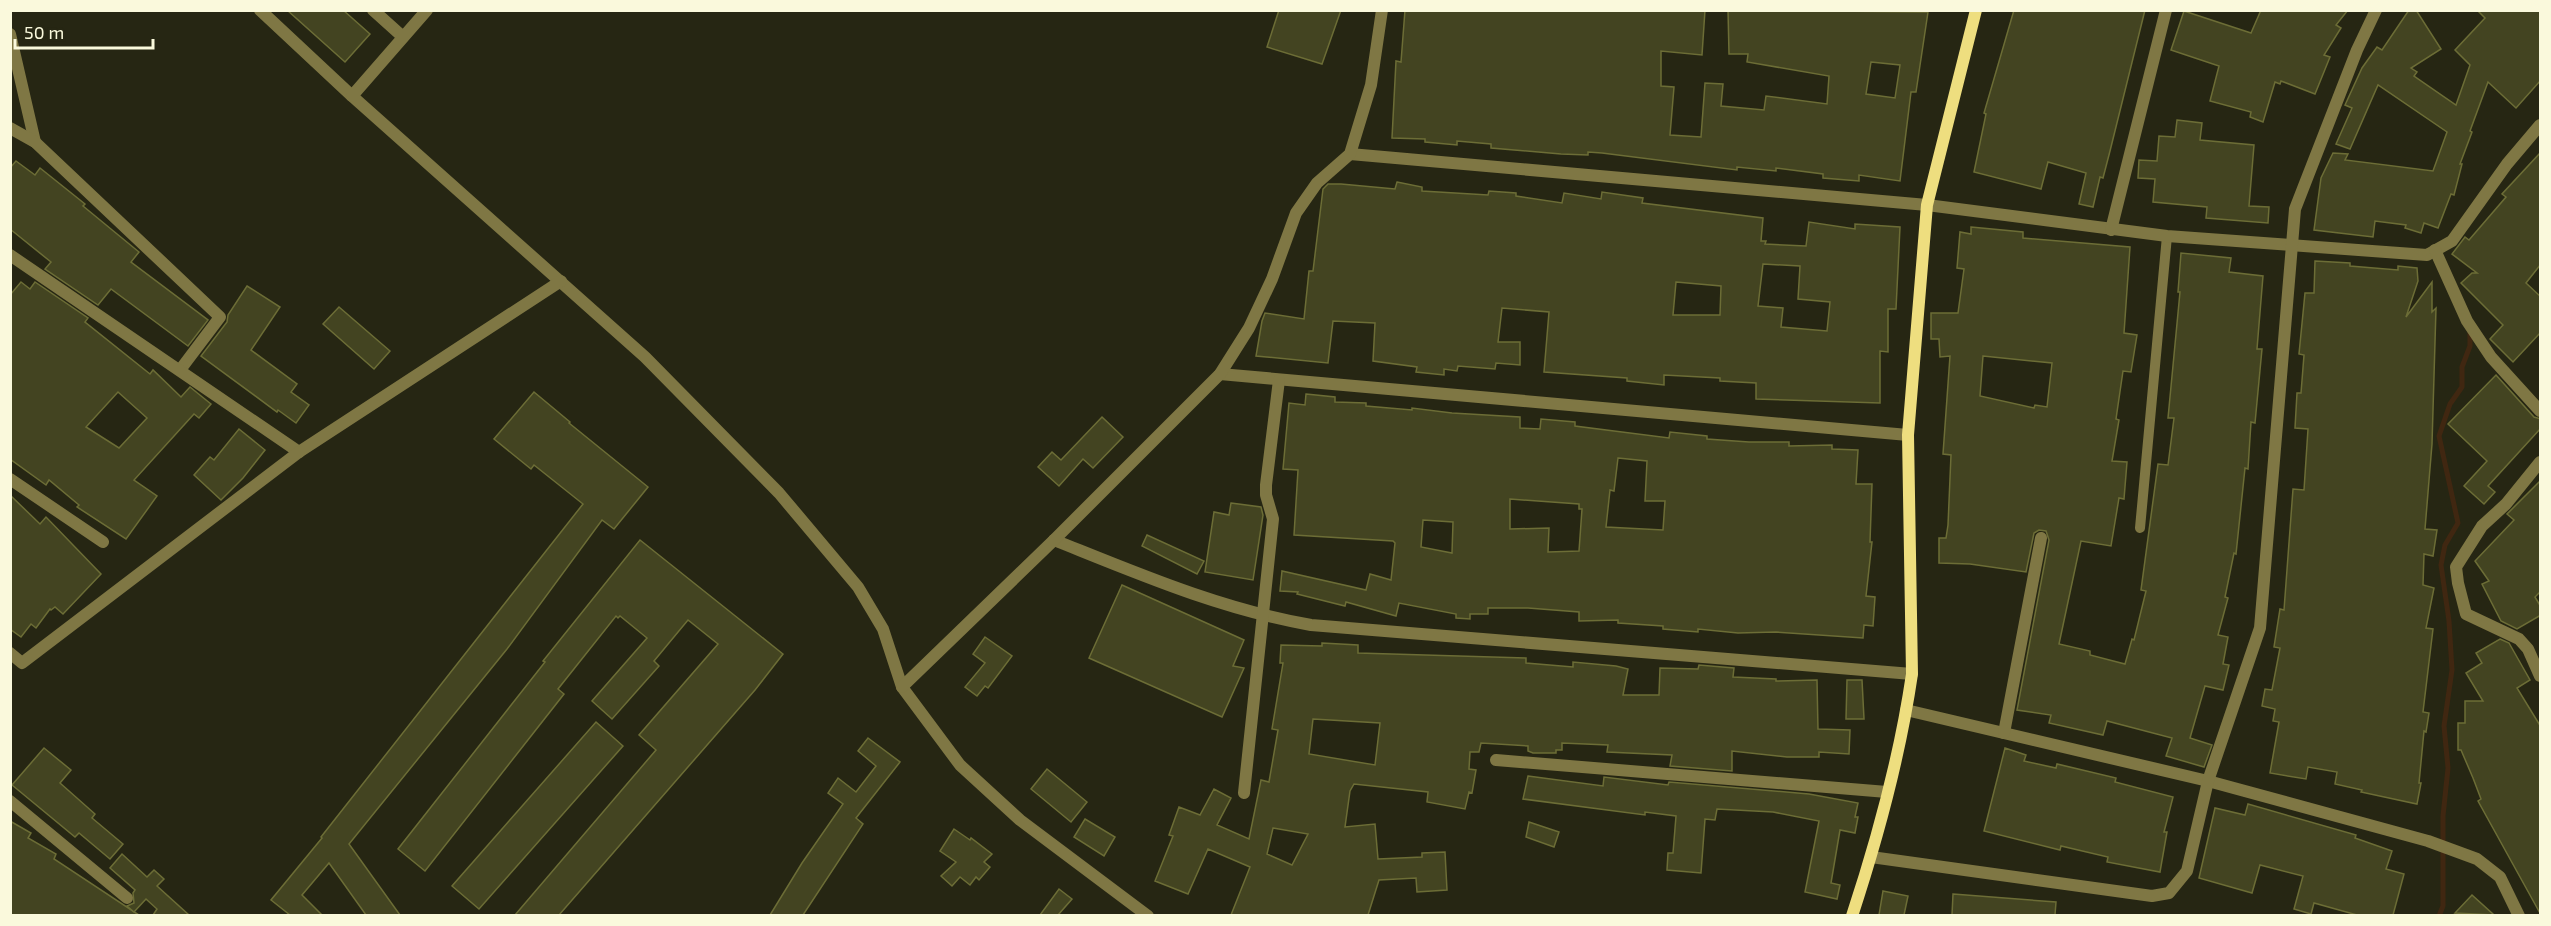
<svg xmlns="http://www.w3.org/2000/svg" width="2551" height="926" viewBox="0 0 2551 926" font-family="'Exo 2',sans-serif">
  <style>
    .lines { fill: none; stroke-linecap: round; stroke-linejoin: round }
    .stream { stroke: #402711; stroke-width: 5 }
    .building { fill: #434421; stroke: #6c6d36; stroke-width: 1.5; fill-rule: evenodd }
    .lane { stroke: #7f7744; stroke-width: 10 }
    .street { stroke: #7f7744; stroke-width: 12 }
    .secondary { stroke: #eede7f; stroke-width: 12 }
  </style>
  <rect width="100%" height="100%" fill="#262613"/>
  <g class="lines">
    <!-- stream -->
    <path class="stream" d="M2439,916L2443,906V816L2448,768L2444,726L2452,670L2449,621L2441,565L2445,545L2458,523L2439,436L2450,404L2462,387V367L2470,346V331"/>
  </g>
  <!-- building -->
  <g class="building">
    <path d="M287,10H343L370,34L345,62Z"/>
    <path d="M1279,10H1341L1322,64L1267,47Z"/>
    <path d="M1405,10H1705L1702,55L1661,51V86L1674,87L1670,135L1701,137L1705,83L1723,84L1721,106L1764,110L1766,96L1827,104L1829,76L1747,62L1748,54H1729L1728,10L1928,12L1916,92H1911L1900,181L1859,175V181L1823,178V174L1776,168V171L1737,167V170L1602,153L1588,152V155L1561,154L1491,148V144L1457,141V145L1425,142V139L1392,138L1396,61L1401,62ZM1871,62L1900,65L1895,98L1866,94Z"/>
    <path d="M2014,10H2145L2110,151L2103,178L2100,177L2093,207L2079,204L2086,173L2048,162L2041,189L1974,172L1986,114L1984,113Z"/>
    <path d="M2261,10H2348L2336,25L2341,28L2324,55L2330,57L2315,94L2281,81L2280,84L2275,82L2263,122L2250,117L2251,112L2210,101L2219,66L2171,50L2184,11L2251,33Z"/>
    <path d="M2409,10H2416L2441,49L2411,68L2417,72L2414,76L2456,105L2470,65L2455,50L2485,18L2477,10H2541V80L2516,108L2488,82L2470,131L2472,132L2460,164H2462L2454,195L2451,194L2438,228L2424,223L2421,233L2405,228L2406,225L2375,221L2373,237L2314,230L2321,178L2333,153L2348,154L2345,160L2433,171L2447,132L2378,85L2350,149L2336,144L2352,108L2345,105L2362,68L2377,47L2382,50Z"/>
    <path d="M2177,120L2202,123L2200,140L2254,145L2249,206L2269,207L2268,223L2206,218L2207,207L2153,202L2155,179L2138,178L2139,160L2157,161L2159,136L2175,137Z"/>
    <path d="M2541,152V264L2526,283L2541,297V332L2513,362L2490,339L2503,325L2461,283L2472,273H2477L2452,254L2465,237L2469,240L2506,197L2502,194Z"/>
    <path d="M16,161L35,175L40,168L85,204L83,206L139,252L131,262L208,320L188,346L111,289L98,305L45,269L51,262L10,229V168Z"/>
    <path d="M1397,182L1422,187V191L1488,195L1489,191L1516,193V196L1562,203L1564,193L1601,199L1602,192L1643,198L1642,203L1763,218L1761,241H1766L1765,244L1806,246L1809,222L1855,229V224L1900,227L1896,309H1888V352L1880,351V403L1756,399V383L1720,381V378L1664,375V385L1627,381V378L1544,372L1549,312L1502,308L1498,342H1520V365L1496,363L1495,369L1458,366L1457,371L1444,369V375L1416,372L1417,367L1373,361L1375,323L1333,321L1328,363L1256,356L1262,321L1265,313L1304,319L1309,271H1313L1323,189L1328,184H1341L1395,189ZM1763,264L1800,266L1798,299L1830,302L1827,331L1781,327L1783,308L1758,306ZM1676,282L1721,286L1720,315H1673Z"/>
    <path d="M1971,227L2023,232V238L2130,247L2124,333L2137,335L2131,372L2123,371L2116,419L2119,420L2112,461L2127,462L2124,499L2119,498L2111,546L2081,541L2059,644L2090,651V655L2125,664L2132,639L2134,640L2146,591L2141,590L2158,464L2168,465L2174,418H2168L2180,292H2178L2181,253L2231,258L2229,272L2263,276L2257,349H2262L2255,423L2251,422L2248,469L2245,468L2236,554L2234,553L2225,597L2228,598L2218,635L2228,637L2223,664L2229,665L2223,690L2205,686L2190,738L2212,745L2204,767L2166,756L2172,738L2107,721L2103,735L2049,723L2051,715L2017,710L2049,540L2046,531L2039,530L2034,533L2026,572L1970,564L1939,563V538H1946L1948,525L1951,455L1943,454L1950,356L1940,357L1939,339H1931V313H1958L1964,269L1957,268L1960,232L1971,234ZM1983,356L2052,363L2047,407L2035,405L2034,408L1980,396Z"/>
    <path d="M2315,261L2350,263V266L2398,270V266L2417,268L2418,281L2406,317L2432,282V312L2436,308L2432,444L2425,529L2437,530L2433,556L2424,554L2423,585L2434,588L2426,628L2433,629L2423,712L2429,713L2426,732L2424,731L2419,783H2421L2417,804L2361,792L2362,790L2335,784L2337,772L2308,767L2306,779L2270,773L2279,722L2273,721L2275,709L2262,706L2265,689L2272,690L2280,648L2274,647L2280,609L2284,610L2293,489L2304,490L2308,429L2295,428L2297,393H2301L2304,355L2299,354L2305,293H2314Z"/>
    <path d="M21,282L30,289L35,282L88,318L85,322L150,374L153,370L181,397L190,387L211,404L199,418L194,414L134,480L157,496L126,539L77,507L79,505L49,480L46,485L10,459V295ZM118,392L147,418L119,448L86,427Z"/>
    <path d="M247,286L280,307L251,350L297,384L291,392L309,405L296,423L278,410L277,412L201,356L227,322L228,315Z"/>
    <path d="M339,307L390,351L374,369L323,324Z"/>
    <path d="M2496,375L2534,417L2541,419V428L2488,486L2495,492L2484,504L2464,486L2487,461L2448,424Z"/>
    <path d="M534,392L570,422L569,423L648,487L614,529L602,520L507,649L349,844L400,915H366L329,863L302,895L322,915H290L271,900L322,838L321,837L583,504L534,465L531,469L494,439Z"/>
    <path d="M1306,394L1335,397V402L1366,403V406L1412,410V408L1452,413L1520,417V428L1540,429L1541,419L1575,422V426L1669,438L1670,432L1707,436V439L1749,442H1789V446L1832,445V449L1858,450L1856,484H1872L1870,542H1872L1866,596L1875,597L1873,626L1864,625L1863,638L1776,632L1738,633L1698,629V632L1663,629V626L1618,623V620L1579,621V612L1528,608H1488V614H1470V619L1456,618V614L1399,603L1396,616L1346,602L1345,606L1297,594L1298,592L1280,591L1282,571L1366,590L1370,574L1391,580L1395,543L1393,541L1294,535L1298,470L1283,469L1289,403L1305,405ZM1618,458L1647,461L1645,501H1665L1663,530L1606,527L1610,490L1614,491ZM1510,499L1579,504V509H1582L1579,551L1548,552L1549,528L1510,529ZM1423,520L1453,522L1452,553L1421,547Z"/>
    <path d="M1102,417L1123,437L1093,468L1083,459L1059,486L1038,467L1052,452L1061,460Z"/>
    <path d="M239,429L265,450L243,478L221,500L194,475L210,457L214,460Z"/>
    <path d="M2541,480V591L2535,597L2541,607V615L2517,629L2501,621L2482,584L2489,581L2475,561L2514,520L2507,514Z"/>
    <path d="M10,495L40,524L46,517L101,574L63,614L55,607L51,610L50,609L36,628L31,624L21,637L10,629Z"/>
    <path d="M1231,503L1261,507L1263,515L1253,580L1205,572L1214,512L1229,515Z"/>
    <path d="M1147,535L1204,561L1197,574L1142,546Z"/>
    <path d="M640,540L783,654L755,690L559,915H515L656,750L639,735L718,644L688,620L654,661L659,666L612,719L592,701L647,638L620,616L618,618L616,616L558,689L564,694L425,871L398,849L545,662L543,661Z"/>
    <path d="M1122,585L1244,640L1233,666L1244,668L1222,717L1089,658Z"/>
    <path d="M985,637L1012,656L988,688L985,686L977,696L965,687L985,663L973,654Z"/>
    <path d="M2500,639L2509,643L2530,680L2517,688L2541,727V915L2478,801L2481,799L2473,778L2461,750H2458V723H2465V701H2483L2466,673L2482,663L2476,653Z"/>
    <path d="M1322,643L1358,645V653L1526,658V663L1573,667V662L1616,666L1628,669L1623,695H1659L1660,668L1698,669L1699,665L1734,668L1733,677L1776,679V681L1817,680L1818,729L1850,730L1849,754L1819,752V757H1787L1732,751V771L1670,766L1672,755L1607,752L1608,745L1562,743V750H1556V753H1533L1528,751V746L1481,743L1479,752H1470L1469,769L1476,770L1472,793L1469,792L1465,809L1427,802L1428,792L1354,784L1350,791L1345,827L1375,824L1378,859L1422,857V853L1445,852L1447,890L1417,892L1416,878L1379,880L1368,915H1231L1250,867L1208,849L1188,894L1155,881L1173,836L1169,835L1179,807L1200,815L1214,789L1231,798L1217,825L1249,839L1261,780L1269,782L1278,730L1272,729L1283,663H1280L1281,645L1322,646ZM1313,719L1380,723L1375,765L1309,754ZM1273,828L1308,834L1292,865L1267,854Z"/>
    <path d="M1847,680H1862L1864,719H1846Z"/>
    <path d="M596,722L623,746L479,909L452,886Z"/>
    <path d="M868,738L900,762L856,818L863,824L803,915H770L802,863L843,804L828,793L838,778L856,792L876,766L858,751Z"/>
    <path d="M44,748L71,770L60,783L95,814L92,818L123,844L110,859L79,833L75,837L12,785Z"/>
    <path d="M2005,748L2026,755L2024,761L2056,768L2057,764L2116,778L2115,782L2173,797L2164,832H2167L2160,872L2107,862L2108,857L2061,846L2060,850L1984,831Z"/>
    <path d="M1047,769L1087,802L1071,822L1031,789Z"/>
    <path d="M1528,776L1603,786L1604,777L1668,785L1669,782L1809,794L1858,803L1855,817H1858L1855,833L1840,830L1831,883L1840,885L1837,899L1805,892L1819,821L1773,812L1717,809L1715,820L1705,819L1701,873L1667,870L1668,853H1673L1676,816L1645,812V815L1523,799Z"/>
    <path d="M2248,804L2356,835L2355,838L2392,851L2386,869L2404,874L2393,915H2357L2314,903L2311,914L2294,909L2303,876L2260,865L2252,893L2199,878L2215,808L2245,815Z"/>
    <path d="M1085,819L1115,837L1104,856L1074,837Z"/>
    <path d="M10,821L31,833L28,838L56,854L54,859L139,915H10Z"/>
    <path d="M1529,822L1559,832L1554,847L1526,837Z"/>
    <path d="M954,829L970,840L971,838L992,854L984,862L990,867L979,880L976,877L970,885L960,877L952,886L941,876L956,862L940,851Z"/>
    <path d="M122,854L147,877L154,870L164,879L157,886L189,915H153L157,909L146,899L134,912L127,906L134,903L133,893L135,890L110,868Z"/>
    <path d="M1059,889L1072,899L1058,915H1040Z"/>
    <path d="M1883,891L1908,896L1904,915H1879Z"/>
    <path d="M1953,894L2056,902L2055,915H1952Z"/>
    <path d="M2472,895L2494,915L2455,913Z"/>
  </g>
  <g class="lines">
    <!-- lane -->
    <path class="lane" d="M2140,528L2167,236"/>
    <!-- street -->
    <g class="street">
      <path d="M260,10L352,96L645,357L779,493L858,587L883,629L902,687L960,765L1020,820L1148,916"/>
      <path d="M373,10L403,37"/>
      <path d="M10,34L35,142"/>
      <path d="M352,96L427,10"/>
      <path d="M10,128L35,142L220,317L180,370"/>
      <path d="M1350,154L1927,205L2167,236L2427,255L2452,241L2507,164L2540,125"/>
      <path d="M2111,230L2166,10"/>
      <path d="M2435,250L2467,321L2491,357L2540,411"/>
      <path d="M10,255L299,452"/>
      <path d="M1220,374L1908,435"/>
      <path d="M2540,462L2506,504L2482,526L2456,567L2458,583L2466,614L2519,639L2528,649L2540,676"/>
      <path d="M10,479L103,542"/>
      <path d="M1054,540C1139,574 1220,609 1311,625L1912,674"/>
      <path d="M10,653L22,663L299,452L561,281"/>
      <path d="M902,687L1054,540L1220,374L1249,328L1272,279L1296,213L1317,183L1350,154L1371,85L1382,10"/>
      <path d="M1906,710L2208,781L2428,841L2477,859L2500,877L2519,916"/>
      <path d="M2004,733L2041,538"/>
      <path d="M1496,760L1887,792"/>
      <path d="M1244,793L1273,519L1266,495V485L1279,380"/>
      <path d="M10,801L127,898"/>
      <path d="M1871,857L2152,896L2169,893L2187,871L2208,781L2260,628L2295,209L2357,50L2376,10"/>
    </g>
    <!-- secondary -->
    <path class="secondary" d="M1852,916C1878,837 1900,756 1912,674L1908,435L1927,205L1976,10"/>
  </g>
  <!-- border -->
  <rect width="2551" height="926" fill="none" stroke="#faf9dc" stroke-width="24"/>
  <!-- scale -->
  <path d="M15 39v9h138v-9" fill="none" stroke="#faf9dc" stroke-width="3"/>
  <text x="24" y="39" font-size="18" fill="#faf9dc" stroke="#262613" stroke-width="4.5" paint-order="stroke">50 m</text>
</svg>
